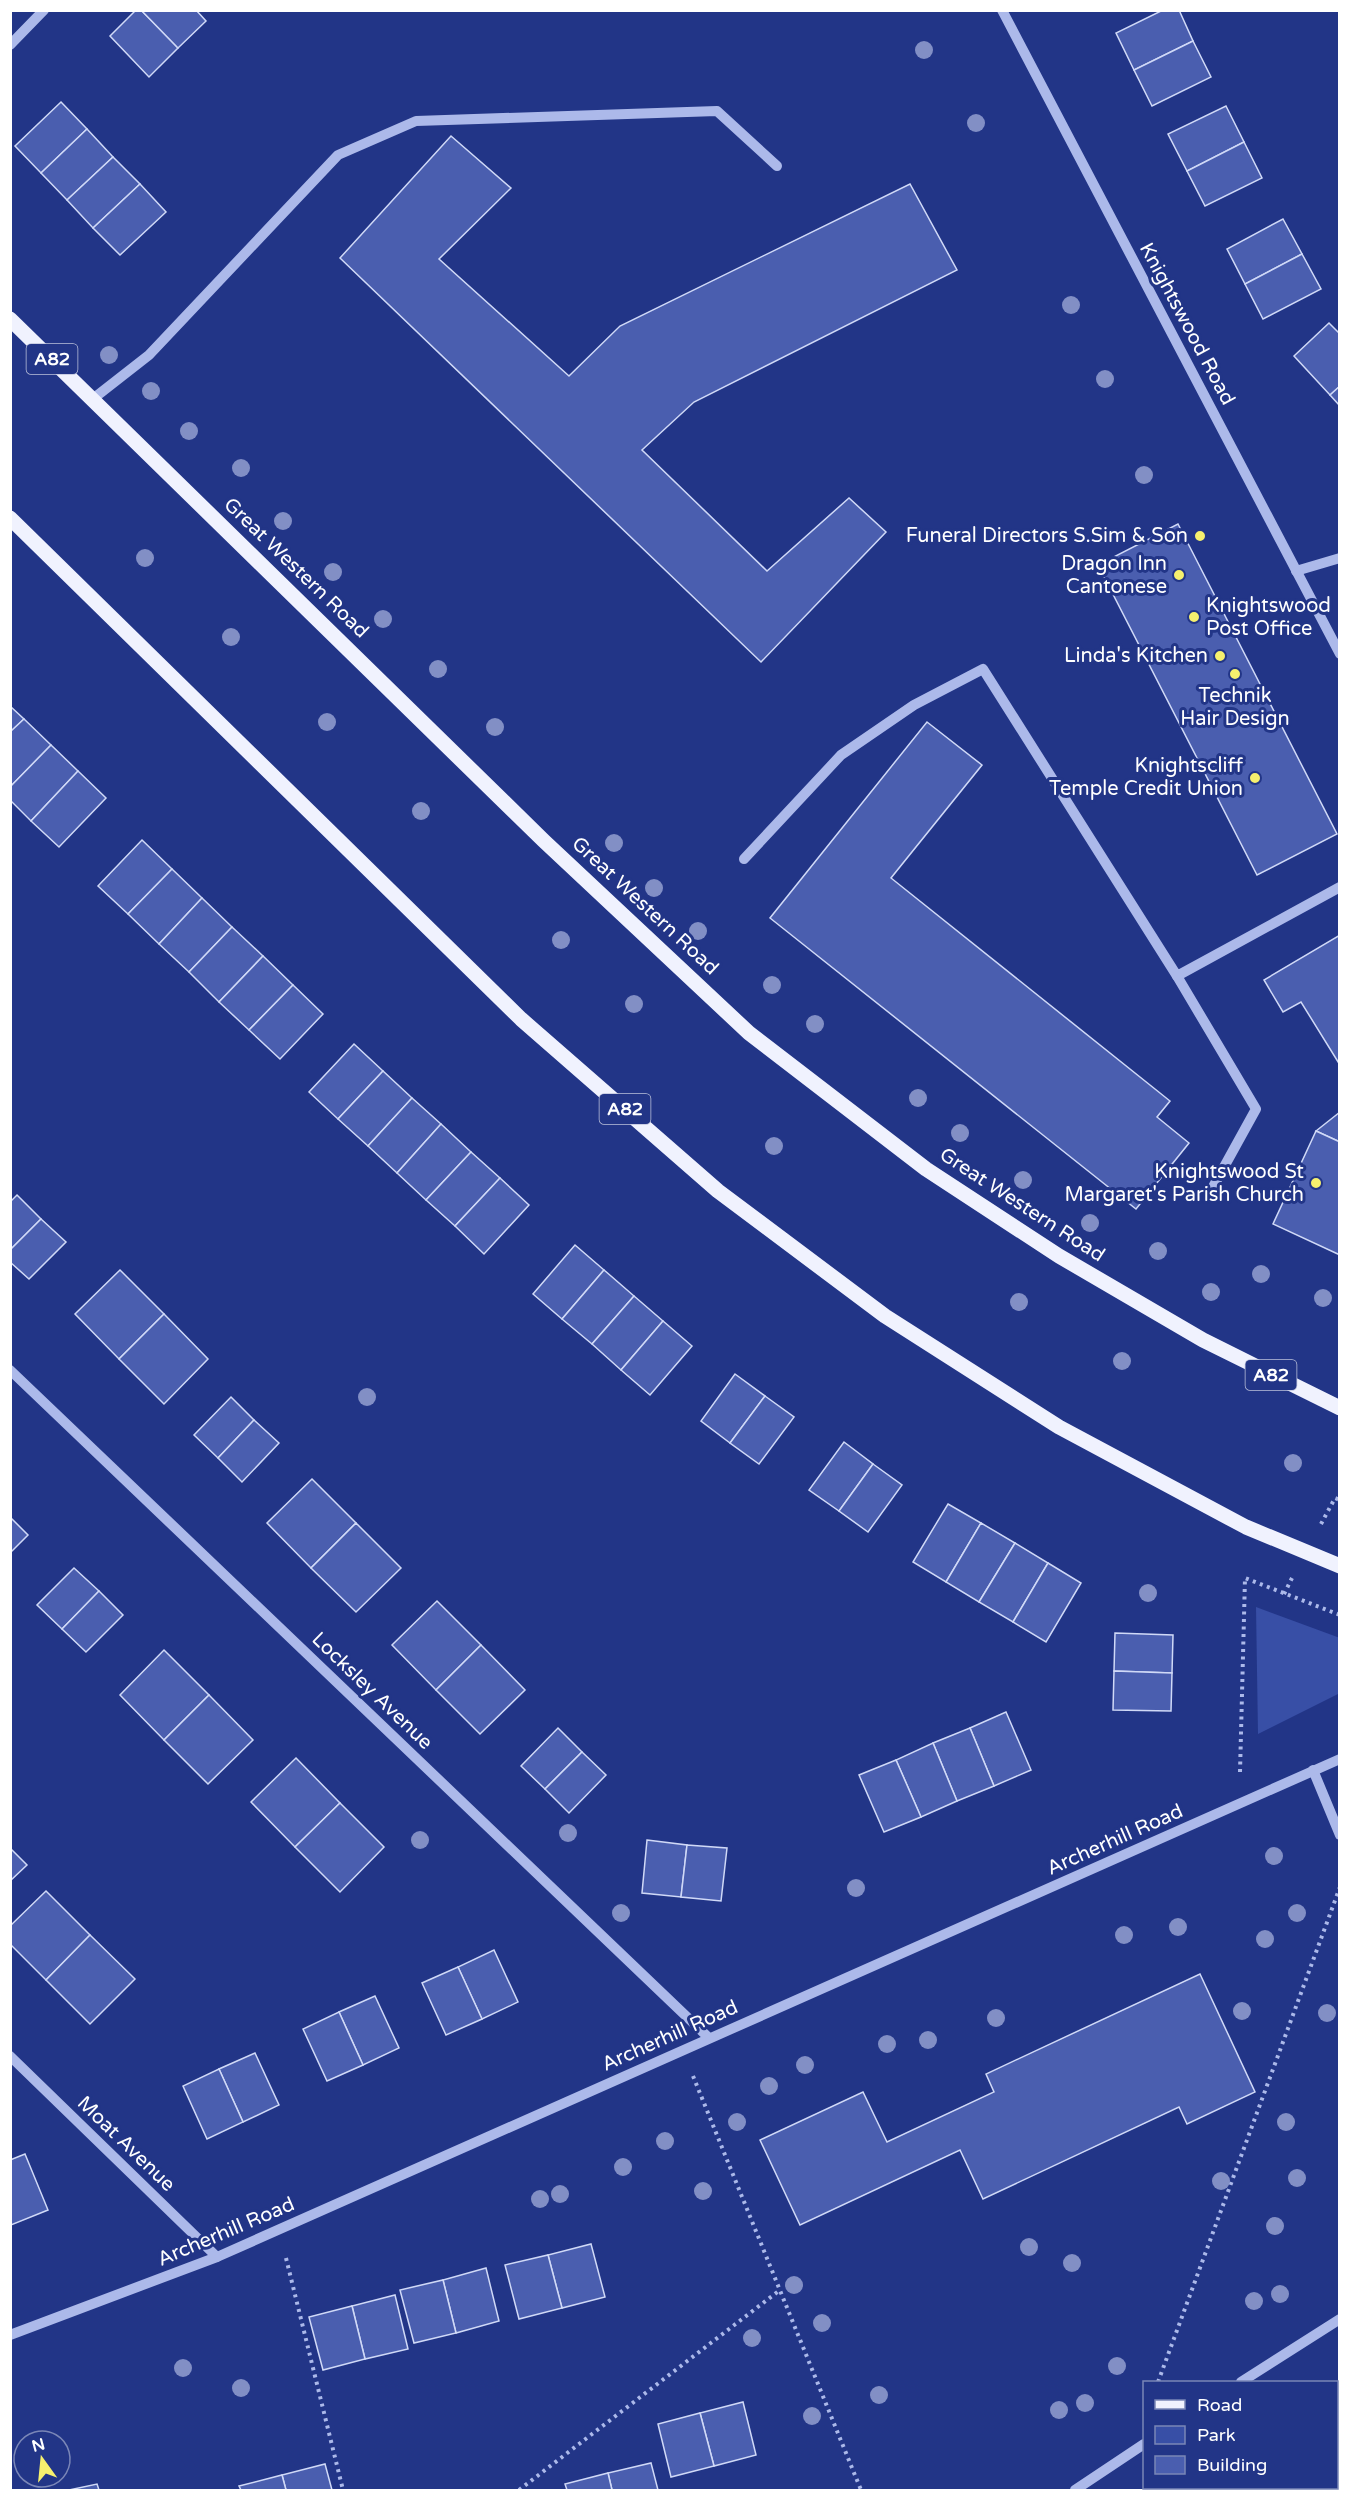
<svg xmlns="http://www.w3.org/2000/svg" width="1350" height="2501" viewBox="0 0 1350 2501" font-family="'Varela Round',sans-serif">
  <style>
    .green { fill: #384fa6 }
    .building { fill: #4a5eaf; stroke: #d0d9f7; stroke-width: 1.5 }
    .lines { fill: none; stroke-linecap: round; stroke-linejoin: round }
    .path { stroke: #acb9ea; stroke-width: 4; stroke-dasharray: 3 4.5; stroke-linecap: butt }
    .minor { stroke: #acb9ea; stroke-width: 10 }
    .major { stroke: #f0f2fe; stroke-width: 15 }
    .tree { fill: #828fc5 }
    .poi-dot { fill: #f6f06e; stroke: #223587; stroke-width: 2 }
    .labels { text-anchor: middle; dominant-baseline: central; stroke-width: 6; stroke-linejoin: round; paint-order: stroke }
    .shield { fill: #223587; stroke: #bdc2db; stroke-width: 1.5 }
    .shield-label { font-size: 18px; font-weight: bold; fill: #fff }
    .street-label { font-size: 20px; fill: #fff; stroke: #223587 }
    .poi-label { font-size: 20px; fill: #fff; stroke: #223587; text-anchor: end }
  </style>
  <rect width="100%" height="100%" fill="#223587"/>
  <!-- green -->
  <path class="green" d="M1256,1607L1340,1638L1338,1694L1258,1734Z"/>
  <!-- building -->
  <g class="building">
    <path d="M136,10H141L178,48L149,77L110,36Z"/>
    <path d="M141,10H196L206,21L178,48Z"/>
    <path d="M1163,10H1179L1193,41L1134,70L1116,33Z"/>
    <path d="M1193,41L1211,77L1152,106L1134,70Z"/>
    <path d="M61,102L87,129L41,173L15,146Z"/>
    <path d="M1226,106L1244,142L1187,171L1168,134Z"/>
    <path d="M87,129L113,157L67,200L41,173Z"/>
    <path d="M451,136L511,188L439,259L569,376L620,326L910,184L957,270L694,402L642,450L767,571L849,498L886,532L761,662L340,258Z"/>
    <path d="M1244,142L1262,178L1205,206L1187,171Z"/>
    <path d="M113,157L140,184L93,228L67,200Z"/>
    <path d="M140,184L166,212L120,255L93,228Z"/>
    <path d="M1283,219L1302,254L1245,284L1227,249Z"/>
    <path d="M1302,254L1321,289L1263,319L1245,284Z"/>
    <path d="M1329,323L1340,334V386L1330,395L1294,356Z"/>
    <path d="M1340,386V406L1330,395Z"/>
    <path d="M1178,524L1337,834L1257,875L1098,565Z"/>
    <path d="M10,706L24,719L10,732Z"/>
    <path d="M24,719L51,745L10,787V732Z"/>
    <path d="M927,722L982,765L891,878L1170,1101L1157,1117L1189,1143L1136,1209L770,918Z"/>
    <path d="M51,745L78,771L31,821L10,800V787Z"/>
    <path d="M78,771L106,798L59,847L31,821Z"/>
    <path d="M142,840L172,869L128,914L98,886Z"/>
    <path d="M172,869L202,898L159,944L128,914Z"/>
    <path d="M202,898L232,927L189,972L159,944Z"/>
    <path d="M232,927L263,956L219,1002L189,972Z"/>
    <path d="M1340,935V1065L1301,1002L1283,1012L1264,980Z"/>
    <path d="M263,956L293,985L249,1030L219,1002Z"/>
    <path d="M293,985L323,1014L280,1059L249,1030Z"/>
    <path d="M354,1044L383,1071L338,1119L309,1092Z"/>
    <path d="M383,1071L412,1098L368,1146L338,1119Z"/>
    <path d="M412,1098L441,1124L397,1173L368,1146Z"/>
    <path d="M1340,1112V1142L1316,1131Z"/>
    <path d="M441,1124L471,1152L426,1200L397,1173Z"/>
    <path d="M1316,1131L1340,1142V1255L1273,1224Z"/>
    <path d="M471,1152L500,1178L455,1226L426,1200Z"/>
    <path d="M500,1178L529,1205L484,1254L455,1226Z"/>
    <path d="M17,1195L41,1219L10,1250V1202Z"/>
    <path d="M41,1219L66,1242L29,1279L10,1262V1250Z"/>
    <path d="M575,1245L604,1270L562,1319L533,1294Z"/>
    <path d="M120,1270L164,1314L119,1359L75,1314Z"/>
    <path d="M604,1270L634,1296L592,1344L562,1319Z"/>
    <path d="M634,1296L663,1321L621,1370L592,1344Z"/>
    <path d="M164,1314L208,1359L164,1404L119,1359Z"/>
    <path d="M663,1321L692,1346L650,1395L621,1370Z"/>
    <path d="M735,1374L765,1396L730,1443L701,1421Z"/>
    <path d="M765,1396L794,1417L759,1464L730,1443Z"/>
    <path d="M231,1397L254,1420L218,1458L194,1435Z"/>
    <path d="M254,1420L279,1443L242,1482L218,1458Z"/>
    <path d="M844,1442L873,1464L839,1511L809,1490Z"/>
    <path d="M873,1464L902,1485L868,1532L839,1511Z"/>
    <path d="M312,1479L356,1523L311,1568L267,1523Z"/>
    <path d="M948,1504L981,1523L946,1582L913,1562Z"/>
    <path d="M10,1517L28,1535L10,1553Z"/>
    <path d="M356,1523L401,1568L356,1612L311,1568Z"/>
    <path d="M981,1523L1015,1543L979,1602L946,1582Z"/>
    <path d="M1015,1543L1048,1563L1013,1622L979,1602Z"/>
    <path d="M1048,1563L1081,1583L1046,1642L1013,1622Z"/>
    <path d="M74,1568L99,1591L62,1629L37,1605Z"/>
    <path d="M99,1591L123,1615L86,1652L62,1629Z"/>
    <path d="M437,1601L481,1645L436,1690L392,1645Z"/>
    <path d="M1115,1633L1173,1635L1172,1673L1114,1671Z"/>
    <path d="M481,1645L525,1690L480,1734L436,1690Z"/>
    <path d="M164,1650L209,1695L164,1740L120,1695Z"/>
    <path d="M1114,1671L1172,1673L1171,1711L1113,1710Z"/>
    <path d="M209,1695L253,1740L208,1784L164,1740Z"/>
    <path d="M1006,1712L1031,1770L994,1786L970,1728Z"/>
    <path d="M558,1728L582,1752L545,1789L521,1766Z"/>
    <path d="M970,1728L994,1786L957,1801L933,1743Z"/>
    <path d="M933,1743L957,1801L921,1817L896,1760Z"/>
    <path d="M582,1752L606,1775L569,1813L545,1789Z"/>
    <path d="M296,1758L340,1803L295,1847L251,1802Z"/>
    <path d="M896,1760L921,1817L884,1832L859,1775Z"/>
    <path d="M340,1803L384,1847L340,1892L295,1847Z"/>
    <path d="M647,1840L687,1845L681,1897L642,1893Z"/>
    <path d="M687,1845L727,1848L721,1901L681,1897Z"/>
    <path d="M10,1848L27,1865L10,1881Z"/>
    <path d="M46,1891L90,1935L46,1980L10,1944V1926Z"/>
    <path d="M90,1935L135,1979L90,2024L46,1980Z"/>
    <path d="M494,1950L518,2002L482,2019L458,1967Z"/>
    <path d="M458,1967L482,2019L446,2035L422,1983Z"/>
    <path d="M1200,1974L1255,2092L1187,2124L1179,2107L983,2199L960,2150L800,2225L760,2140L863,2092L887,2142L994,2092L986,2074Z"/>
    <path d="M375,1996L399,2048L363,2065L339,2012Z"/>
    <path d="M339,2012L363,2065L327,2081L303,2029Z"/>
    <path d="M255,2053L279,2105L243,2122L219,2069Z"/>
    <path d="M219,2069L243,2122L207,2139L183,2086Z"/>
    <path d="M25,2154L48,2210L11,2225L10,2160Z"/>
    <path d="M591,2244L605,2297L562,2308L548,2255Z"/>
    <path d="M548,2255L562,2308L519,2319L505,2265Z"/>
    <path d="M486,2268L499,2321L456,2333L443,2280Z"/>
    <path d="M443,2280L456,2333L414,2343L400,2290Z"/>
    <path d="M395,2295L408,2349L365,2359L352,2306Z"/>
    <path d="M352,2306L365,2359L323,2370L309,2317Z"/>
    <path d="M743,2402L756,2455L714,2466L700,2413Z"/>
    <path d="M700,2413L714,2466L671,2477L658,2424Z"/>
    <path d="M1340,2420V2480L1336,2475V2422Z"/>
    <path d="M651,2463L658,2490H612L608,2473Z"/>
    <path d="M325,2464L332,2490H286L282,2475Z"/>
    <path d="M608,2473L612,2490H567L565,2484Z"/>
    <path d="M282,2475L286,2490H241L239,2486Z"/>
    <path d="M97,2484L99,2490H69Z"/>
    <path d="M1230,2488H1249L1250,2490H1225Z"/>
    <path d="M1293,2488H1332L1327,2490H1295Z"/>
  </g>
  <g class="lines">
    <!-- path -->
    <g class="path">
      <path d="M1321,1524L1335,1498L1340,1500"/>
      <path d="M1284,1594L1292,1578"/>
      <path d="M1240,1772L1245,1578L1340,1615"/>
      <path d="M693,2076L861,2490"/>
      <path d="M286,2258L343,2490"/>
      <path d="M1158,2382L1340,1887"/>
      <path d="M519,2490L780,2290"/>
    </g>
    <!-- minor -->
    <g class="minor">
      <path d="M1002,10L1340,654"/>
      <path d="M10,45L44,10"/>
      <path d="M94,398L149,355L338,155L416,121L717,111L777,166"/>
      <path d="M1296,571L1340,558"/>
      <path d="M744,859L841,755L914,705L983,669L1177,976L1340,887"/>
      <path d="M1177,976L1256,1109L1208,1196"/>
      <path d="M10,1370L709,2038"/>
      <path d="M1313,1770L1340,1835"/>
      <path d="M10,2056L217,2257"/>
      <path d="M10,2335L217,2257L1340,1759"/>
      <path d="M1241,2382L1340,2319"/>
      <path d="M1075,2490L1144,2444"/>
    </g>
    <!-- major -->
    <g class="major">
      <path d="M10,319L544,841L749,1033L926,1169L1059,1256L1203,1340L1340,1408"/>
      <path d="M10,518L521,1019L718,1191L885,1316L1059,1427L1246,1527L1340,1566"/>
    </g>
  </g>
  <!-- trees -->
  <g class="tree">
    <circle cx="924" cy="50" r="9"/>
    <circle cx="976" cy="123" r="9"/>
    <circle cx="1071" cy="305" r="9"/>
    <circle cx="109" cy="355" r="9"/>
    <circle cx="1105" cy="379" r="9"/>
    <circle cx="151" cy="391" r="9"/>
    <circle cx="189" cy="431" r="9"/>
    <circle cx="241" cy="468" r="9"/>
    <circle cx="1144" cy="475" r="9"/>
    <circle cx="283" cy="521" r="9"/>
    <circle cx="145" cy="558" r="9"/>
    <circle cx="333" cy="572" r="9"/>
    <circle cx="383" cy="619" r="9"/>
    <circle cx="231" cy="637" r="9"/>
    <circle cx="438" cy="669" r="9"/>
    <circle cx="327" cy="722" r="9"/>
    <circle cx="495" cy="727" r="9"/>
    <circle cx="421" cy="811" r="9"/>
    <circle cx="614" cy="843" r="9"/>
    <circle cx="654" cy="888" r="9"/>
    <circle cx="698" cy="931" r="9"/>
    <circle cx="561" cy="940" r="9"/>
    <circle cx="772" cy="985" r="9"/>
    <circle cx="634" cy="1004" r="9"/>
    <circle cx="815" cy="1024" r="9"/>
    <circle cx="918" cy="1098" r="9"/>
    <circle cx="960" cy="1133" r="9"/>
    <circle cx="774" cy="1146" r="9"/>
    <circle cx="1023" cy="1180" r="9"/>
    <circle cx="1090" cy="1223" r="9"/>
    <circle cx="1158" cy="1251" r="9"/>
    <circle cx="1261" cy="1274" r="9"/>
    <circle cx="1211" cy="1292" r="9"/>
    <circle cx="1323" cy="1298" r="9"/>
    <circle cx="1019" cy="1302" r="9"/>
    <circle cx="1122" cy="1361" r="9"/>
    <circle cx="367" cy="1397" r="9"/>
    <circle cx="1293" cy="1463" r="9"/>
    <circle cx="1148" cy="1593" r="9"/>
    <circle cx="568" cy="1833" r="9"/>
    <circle cx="420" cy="1840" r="9"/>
    <circle cx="1274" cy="1856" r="9"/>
    <circle cx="856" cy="1888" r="9"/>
    <circle cx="621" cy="1913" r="9"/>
    <circle cx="1297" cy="1913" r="9"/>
    <circle cx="1178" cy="1927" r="9"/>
    <circle cx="1124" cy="1935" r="9"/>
    <circle cx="1265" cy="1939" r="9"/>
    <circle cx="1242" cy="2011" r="9"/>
    <circle cx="1327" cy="2013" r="9"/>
    <circle cx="996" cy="2018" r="9"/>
    <circle cx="928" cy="2040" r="9"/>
    <circle cx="887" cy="2044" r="9"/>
    <circle cx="805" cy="2065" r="9"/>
    <circle cx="769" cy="2086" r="9"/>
    <circle cx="737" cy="2122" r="9"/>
    <circle cx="1286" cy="2122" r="9"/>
    <circle cx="665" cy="2141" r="9"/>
    <circle cx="623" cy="2167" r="9"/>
    <circle cx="1297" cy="2178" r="9"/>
    <circle cx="1221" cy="2181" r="9"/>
    <circle cx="703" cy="2191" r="9"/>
    <circle cx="560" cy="2194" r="9"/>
    <circle cx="540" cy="2199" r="9"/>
    <circle cx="1275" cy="2226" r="9"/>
    <circle cx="1029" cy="2247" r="9"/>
    <circle cx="1072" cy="2263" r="9"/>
    <circle cx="794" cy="2285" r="9"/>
    <circle cx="1280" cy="2294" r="9"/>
    <circle cx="1254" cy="2301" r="9"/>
    <circle cx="822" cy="2323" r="9"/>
    <circle cx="752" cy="2338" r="9"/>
    <circle cx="1117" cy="2366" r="9"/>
    <circle cx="183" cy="2368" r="9"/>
    <circle cx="241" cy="2388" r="9"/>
    <circle cx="879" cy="2395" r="9"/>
    <circle cx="1085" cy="2403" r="9"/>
    <circle cx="1059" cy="2410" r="9"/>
    <circle cx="812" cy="2416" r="9"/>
  </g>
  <!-- markers -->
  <g class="poi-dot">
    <circle cx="1200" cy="536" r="6"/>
    <circle cx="1179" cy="575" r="6"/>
    <circle cx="1194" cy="617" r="6"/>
    <circle cx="1220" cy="656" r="6"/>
    <circle cx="1235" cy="674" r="6"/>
    <circle cx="1255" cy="778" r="6"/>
    <circle cx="1316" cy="1183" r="6"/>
  </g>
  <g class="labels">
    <!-- shield labels -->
    <g class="shield">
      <rect x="26.5" y="344" width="51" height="30" rx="4.5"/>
      <rect x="599.5" y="1094" width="51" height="30" rx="4.5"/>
      <rect x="1245.5" y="1360" width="51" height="30" rx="4.5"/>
    </g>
    <g class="shield-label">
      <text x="52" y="359">A82</text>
      <text x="625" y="1109">A82</text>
      <text x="1271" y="1375">A82</text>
    </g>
    <!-- street labels -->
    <g class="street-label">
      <text transform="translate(1187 324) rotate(62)">Knightswood Road</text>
      <text transform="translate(296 568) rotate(44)">Great Western Road</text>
      <text transform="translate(645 906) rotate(43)">Great Western Road</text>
      <text transform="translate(1022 1205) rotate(33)">Great Western Road</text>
      <text transform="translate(372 1691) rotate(44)">Locksley Avenue</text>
      <text transform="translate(1115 1840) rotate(-24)">Archerhill Road</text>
      <text transform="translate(670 2036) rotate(-24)">Archerhill Road</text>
      <text transform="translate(126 2144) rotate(44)">Moat Avenue</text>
      <text transform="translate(226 2232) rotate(-23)">Archerhill Road</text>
    </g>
    <!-- poi labels -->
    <g class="poi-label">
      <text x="1188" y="536">Funeral Directors S.Sim &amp; Son</text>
      <text x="1167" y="564">Dragon Inn<tspan x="1167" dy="23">Cantonese</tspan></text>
      <text x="1206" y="606" text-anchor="start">Knightswood<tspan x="1206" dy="23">Post Office</tspan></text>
      <text x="1208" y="656">Linda's Kitchen</text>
      <text x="1235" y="696" text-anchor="middle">Technik<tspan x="1235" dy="23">Hair Design</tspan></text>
      <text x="1243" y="766">Knightscliff<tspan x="1243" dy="23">Temple Credit Union</tspan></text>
      <text x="1304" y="1172">Knightswood St<tspan x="1304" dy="23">Margaret's Parish Church</tspan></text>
    </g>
  </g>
  <!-- border -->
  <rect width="1350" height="2501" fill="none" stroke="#ffffff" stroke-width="24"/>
  <!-- legend -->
  <rect x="1143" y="2381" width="195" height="108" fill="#223587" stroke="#7a86b7" stroke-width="1.5"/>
  <rect x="1155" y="2400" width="30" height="9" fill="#f0f2fe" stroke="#7a86b7" stroke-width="1.5"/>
  <text x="1197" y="2411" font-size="18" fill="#ffffff">Road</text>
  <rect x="1155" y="2426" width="30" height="18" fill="#384fa6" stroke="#7a86b7" stroke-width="1.5"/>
  <text x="1197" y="2441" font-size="18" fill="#ffffff">Park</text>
  <rect x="1155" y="2456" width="30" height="18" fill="#4a5eaf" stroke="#7a86b7" stroke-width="1.5"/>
  <text x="1197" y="2471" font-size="18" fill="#ffffff">Building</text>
  <!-- north arrow -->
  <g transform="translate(42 2459) rotate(345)"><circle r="28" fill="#223587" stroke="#7a86b7" stroke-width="1.5"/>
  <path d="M0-4.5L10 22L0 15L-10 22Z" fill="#f6f06e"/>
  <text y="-9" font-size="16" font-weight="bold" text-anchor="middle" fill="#ffffff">N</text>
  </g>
</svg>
